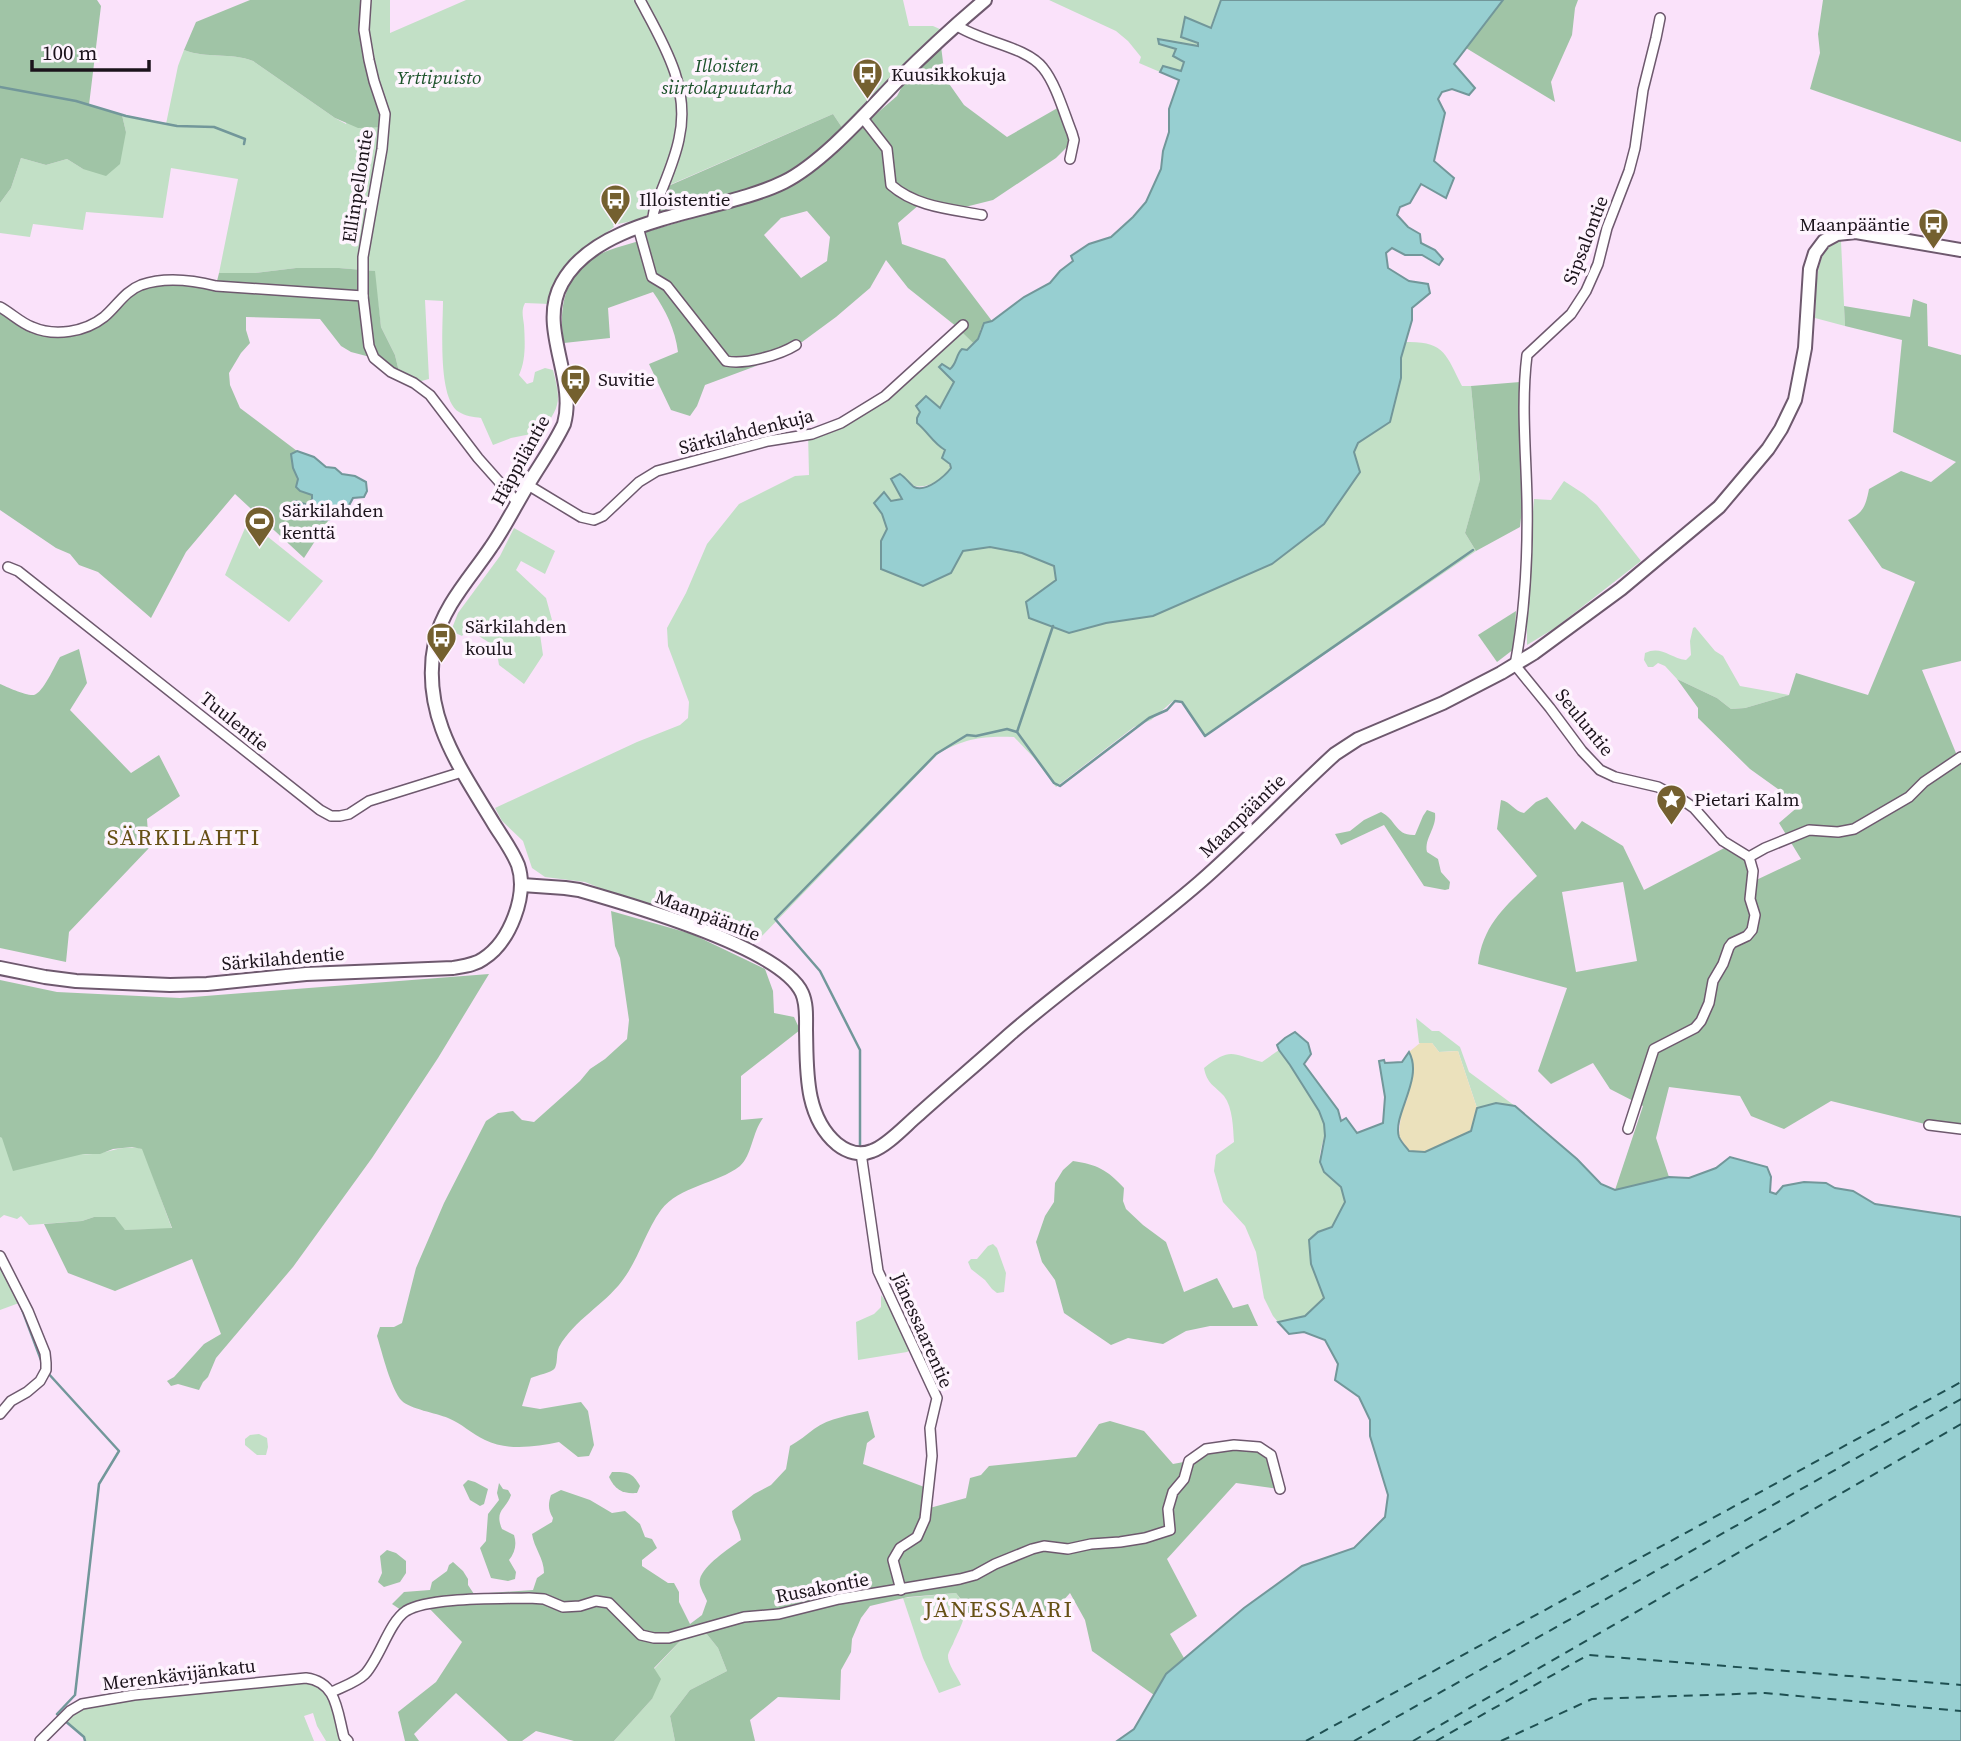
<svg xmlns="http://www.w3.org/2000/svg" width="1961" height="1741" viewBox="0 0 1961 1741" font-family="'Source Serif 4',serif">
  <style>
    .green { fill: #c2e0c6 }
    .forest { fill: #a0c4a6; fill-rule: evenodd }
    .sand { fill: #ebe1bc }
    .water { fill: #97cfd1; stroke: #72979a; stroke-width: 2 }
    .lines { fill: none; stroke-linecap: round; stroke-linejoin: round }
    .stream { stroke: #72979a; stroke-width: 2.5 }
    .ferry { stroke: #1f5052; stroke-width: 2; stroke-dasharray: 9 7; stroke-linecap: butt }
    .street-casing { stroke: #6e596e; stroke-width: 12 }
    .secondary-casing { stroke: #6e596e; stroke-width: 16 }
    .street { stroke: #fff; stroke-width: 9 }
    .secondary { stroke: #fff; stroke-width: 12 }
    .labels { text-anchor: middle; dominant-baseline: central; stroke-width: 7; stroke-linejoin: round; paint-order: stroke }
    .park-label { font-size: 19px; font-style: italic; fill: #1c522a; stroke: #fef4fe }
    .poi-label { font-size: 19px; fill: #1b131b; stroke: #fef4fe; text-anchor: start }
    .street-label { font-size: 19px; fill: #1b131b; stroke: #fef4fe }
    .quarter-label { font-size: 23px; letter-spacing: 2px; fill: #665015; stroke: #fef4fe }
  </style>
  <rect width="100%" height="100%" fill="#fae2fa"/>
  <!-- green -->
  <g class="green">
    <path d="M366,0H390V33L466,0H636L658,38L664,34L645,0H903L909,26H933L942,30L894,78L874,94L861,108L858,115L843,129L833,114L658,190L647,215L642,219L613,225L614,227C586,248 554,265 550,304L525,303C521,310 523,317 524,325C525,342 526,360 519,375L527,384L533,382L535,372L545,368L553,370C561,401 561,406 541,432L511,438L493,445L481,418C474,417 465,416 459,412C437,399 443,325 443,301L425,300L429,379L414,383L400,376L395,355L381,327L374,271L339,268H296L255,273H219L238,179L171,168L163,218L86,212L83,230L33,224L30,237L0,233V203L11,188L21,158L46,165L67,159L83,169L126,132L122,115L166,124L178,66L184,50C207,59 230,52 253,61L335,118L346,124L369,60Z"/>
    <path d="M1049,0H1221L1210,28L1184,23V28L1198,43V46L1160,44L1176,49L1184,62L1181,71L1163,66L1160,72L1139,63L1141,57L1128,41L1116,31Z"/>
    <path d="M1841,241L1845,326L1815,318C1817,297 1812,244 1841,241Z"/>
    <path d="M1412,320L1406,342C1445,341 1446,355 1462,386H1471L1480,481L1465,533L1476,551L1205,736L1182,702L1173,701L1151,720L1134,727L1056,787L1034,758L1014,737C982,736 967,738 939,753L760,938L744,947L585,882L545,877L532,868L523,841L502,821L495,808L637,742L680,725L688,718L689,702L668,646L667,628L686,593L707,544L739,504L795,476L809,475L808,432L839,420L880,396L958,327L973,343L967,350L959,352L957,359L950,369L942,364L940,367L954,382L939,408L920,412L918,423C928,432 933,443 945,450L946,460L951,468C943,479 928,489 914,486L909,481L891,479L902,499L891,501L882,514Z"/>
    <path d="M1564,481L1584,494L1597,505L1641,561L1555,628L1527,645V586L1534,499L1551,500Z"/>
    <path d="M248,521L323,581L289,622L225,575Z"/>
    <path d="M514,528L555,551L545,574L521,561L516,570L546,598L552,620L540,634L543,655L524,684L499,665L496,647L468,629L462,636L451,631L458,613L500,556Z"/>
    <path d="M1695,627L1715,651L1723,656L1740,686L1789,695L1745,708L1731,709L1717,698L1677,679L1665,666L1658,663L1653,667H1648L1644,660L1645,653C1661,645 1670,658 1686,660L1691,655L1690,641L1693,628Z"/>
    <path d="M1416,1018L1432,1031H1439L1460,1047L1469,1072L1515,1106L1496,1103L1477,1108L1458,1051L1439,1052L1432,1043H1419Z"/>
    <path d="M1279,1050C1291,1066 1320,1106 1324,1125C1327,1138 1318,1150 1320,1162C1321,1175 1334,1177 1341,1186C1343,1190 1344,1198 1345,1202L1332,1227L1318,1232L1311,1264L1324,1298L1305,1316L1278,1322L1273,1316L1264,1298L1256,1252L1245,1226L1223,1202L1214,1171L1216,1155L1234,1142C1233,1128 1233,1108 1224,1096C1214,1085 1207,1084 1204,1068C1232,1046 1232,1055 1262,1062Z"/>
    <path d="M0,1137C27,1143 55,1151 83,1154C104,1156 121,1143 143,1149L172,1229L125,1230L94,1217L82,1221L29,1225L21,1216L17,1219L4,1215L0,1218Z"/>
    <path d="M993,1244L997,1248L1006,1273L1004,1292L997,1293L992,1289L985,1280L971,1269L968,1262L971,1259H977L988,1246Z"/>
    <path d="M0,1264L19,1303L0,1310Z"/>
    <path d="M881,1295L890,1306L912,1349L907,1352L858,1360L856,1322L874,1314L881,1307Z"/>
    <path d="M259,1434L267,1438L268,1447L266,1455H257L245,1445V1439L250,1435Z"/>
    <path d="M956,1593C972,1613 961,1624 953,1644C951,1648 949,1651 948,1655C947,1664 958,1677 961,1685L939,1693L923,1658L903,1598Z"/>
    <path d="M706,1633L718,1648L727,1671L690,1690L670,1716L675,1741H614L652,1699L654,1669L685,1636Z"/>
    <path d="M294,1678L324,1684L344,1737L342,1741H326L317,1726L313,1713L304,1716L314,1741H85L84,1737L62,1718L77,1707Z"/>
  </g>
  <!-- forest -->
  <g class="forest">
    <path d="M0,0H97L101,6L89,105L122,115L126,132L120,164L106,176L83,169L67,159L46,165L21,158L11,188L0,203Z"/>
    <path d="M250,0H366L364,30L384,127L358,128L335,118L253,61C230,52 207,59 184,50L196,22Z"/>
    <path d="M1503,0H1578L1575,8L1572,35L1551,82L1555,102L1466,48Z"/>
    <path d="M1823,0H1961V142L1810,89L1820,53L1818,34Z"/>
    <path d="M941,46L945,78L964,105L1007,137L1061,106L1074,140L1056,158L993,200L949,211L920,204L898,223L902,244L945,259L992,321L981,328L978,339L973,343L957,327L908,288L886,260L870,288L836,317L802,342L769,351L756,366L705,385L697,406L690,416L671,410L649,364L678,352C675,329 666,311 653,292L608,308L610,338L564,343C557,304 567,267 607,251C619,246 632,244 644,239L646,232L757,199L775,191L847,139L897,96L906,79ZM807,211L830,237L827,261L801,278L764,235L781,218Z"/>
    <path d="M833,114L843,129C831,140 819,152 806,161C767,189 703,201 657,214L666,187Z"/>
    <path d="M296,268H339L375,271L381,327L395,355L400,376L374,358L351,352L341,346L320,319L246,317V330L250,343L241,353L229,373L230,385L240,408L297,451L291,455L300,491L312,495V499L308,505L298,511H305L309,517L328,521L304,558L235,494L186,552L151,618L98,572L79,565L70,554L56,548L0,510V307L25,323L63,333L103,317L134,289L172,280L216,285L219,273H255Z"/>
    <path d="M1913,299L1927,304L1928,346L1961,355V661L1922,670L1958,758L1961,757V1129L1929,1125L1831,1101L1784,1129L1751,1116L1740,1096L1669,1087L1656,1138L1669,1177L1615,1190L1643,1106L1610,1089L1593,1063L1551,1084L1538,1071L1567,988L1478,964C1483,922 1509,903 1537,876L1497,829L1501,800C1511,802 1514,811 1524,813L1536,802L1547,797L1575,830L1582,821L1623,846L1644,890L1730,845L1744,853L1752,882L1801,859L1779,823L1800,805L1750,769L1698,718V708L1677,679L1717,698L1731,709L1745,708L1789,695L1796,673L1868,695L1915,582L1882,568L1848,520C1864,513 1866,504 1869,489L1901,471L1931,482L1956,462L1893,432L1902,340L1845,326L1844,306L1910,317ZM1623,882L1637,961L1576,972L1562,892Z"/>
    <path d="M1520,382L1523,500L1520,527L1476,551L1465,533L1480,480L1471,386Z"/>
    <path d="M1516,611L1514,649L1497,662L1478,635Z"/>
    <path d="M79,649L87,683L70,710L131,773L159,755L180,796L147,819L149,848L69,932L66,962L0,948V684C7,687 26,696 34,695C43,693 55,665 60,657Z"/>
    <path d="M1427,810L1435,813C1437,828 1424,838 1427,852L1438,859L1441,872L1450,882L1449,889L1445,890L1424,886L1384,825L1341,845L1335,834L1350,831L1364,820L1381,812C1396,819 1395,836 1415,835L1423,816Z"/>
    <path d="M611,911L692,934L765,969L773,991L774,1013L794,1017L800,1030L741,1076V1120L763,1118C752,1133 752,1155 740,1166C717,1184 679,1186 661,1210C645,1232 639,1259 622,1281C604,1305 574,1320 559,1347C556,1353 558,1362 555,1368C552,1373 537,1375 531,1378L522,1406L540,1409L581,1402L588,1411L594,1445L589,1456L578,1457L559,1442C535,1447 507,1451 485,1440C472,1434 461,1423 448,1418C436,1413 410,1409 402,1401C391,1390 382,1352 377,1336L380,1327H394L402,1323L416,1268L444,1203L486,1121L498,1113L513,1111L522,1120L534,1122L580,1081L590,1069L605,1059L627,1039L629,1020L620,958L615,946Z"/>
    <path d="M489,974L438,1058L372,1158L293,1267L216,1358L208,1377L203,1382L199,1390L178,1384L171,1386L167,1381L174,1377L204,1344L221,1334L192,1259L115,1291L68,1273L44,1224L82,1221L94,1217H115L125,1230L172,1228L142,1149L132,1147L113,1149L100,1154H83L13,1171L2,1138L0,1137V980L57,992L180,998Z"/>
    <path d="M1073,1161C1098,1165 1106,1169 1124,1188L1123,1201L1126,1209L1143,1225L1166,1242L1184,1292L1217,1278L1233,1308L1248,1304L1258,1326H1210L1186,1331L1163,1344L1128,1338L1111,1345L1064,1313L1055,1280L1042,1262L1036,1242L1045,1216L1054,1202L1055,1183L1063,1170Z"/>
    <path d="M868,1411L875,1437L867,1443L863,1464L927,1488L926,1509L966,1498L970,1478L981,1475L989,1466L1076,1457L1099,1424L1110,1421L1144,1431L1173,1464L1189,1461L1206,1449L1234,1445L1271,1455L1280,1489L1236,1483L1167,1559L1197,1616L1170,1634L1184,1658L1166,1674L1154,1695L1092,1651L1085,1620L1070,1593L1054,1611L966,1615L963,1602L956,1593L908,1597L870,1606L861,1618L852,1639L851,1652L841,1670L840,1700L778,1697L750,1720L755,1741H675L670,1716L690,1690L727,1671L718,1648L706,1633L685,1636L654,1668L661,1679L652,1699L614,1741H574L536,1731L522,1741H508L456,1693L414,1734L419,1741H405L398,1712L436,1682L462,1642L425,1604L404,1612L392,1604L404,1592L430,1590L432,1582L447,1571L449,1565L453,1562L463,1571L468,1579V1585L474,1594L533,1590L537,1578L544,1573C544,1558 534,1548 532,1534L552,1522L553,1518C548,1510 548,1504 551,1495L561,1490L590,1500L612,1513L625,1511L640,1524L645,1537L652,1539L657,1548L642,1560V1566L668,1583H674L679,1592V1602L690,1624L702,1615L707,1601C705,1595 698,1586 700,1579C703,1566 729,1548 741,1540C739,1528 733,1522 732,1511L754,1494L771,1485L786,1469L790,1446C799,1441 806,1435 814,1429C829,1418 851,1415 868,1411Z"/>
    <path d="M612,1472C628,1472 632,1472 640,1486L637,1493C623,1494 615,1490 609,1477Z"/>
    <path d="M468,1480L475,1482L488,1489L484,1504L480,1506L470,1500L463,1485Z"/>
    <path d="M499,1483L503,1489L508,1490L511,1495C506,1510 494,1510 502,1529L514,1535C517,1544 515,1553 509,1560L516,1572L515,1579L508,1581L491,1578L480,1548L486,1541L488,1514L499,1500L497,1493Z"/>
    <path d="M387,1550L396,1553L406,1561V1573L400,1582L384,1587L378,1582L382,1573L380,1556Z"/>
  </g>
  <!-- sand -->
  <path class="sand" d="M1420,1043H1432L1439,1052L1458,1051L1477,1108L1472,1131L1424,1152L1409,1151L1399,1136L1401,1113L1407,1100L1412,1057L1409,1052Z"/>
  <!-- water -->
  <g class="water">
    <path d="M1221,0H1503L1454,64L1475,88L1469,95L1452,89L1442,92L1438,99L1445,113L1434,161L1454,178L1446,198L1421,184L1410,203L1400,207L1397,215L1408,227L1420,234L1421,243L1435,250L1443,259L1439,265L1422,255H1405L1392,248L1386,253L1388,268L1409,281L1428,284L1430,293L1412,308V320L1401,358V378L1390,422L1358,443L1354,452L1360,472L1324,524L1272,564L1153,616L1106,623L1069,633L1029,618L1026,602L1056,580L1054,566L1022,553L990,547L963,551L951,573L923,586L881,569V541L887,529L882,514L874,503L884,492L891,501L902,499L891,479L900,474C905,477 910,484 914,487C926,493 945,476 951,468L950,464L942,458L945,450C933,443 928,432 917,423V418L920,412L916,406L926,396L940,408L954,382L939,367L942,364L950,369C957,364 956,354 962,349L967,350L978,339L984,323L992,321L1024,297L1050,283L1060,271L1073,261L1071,256L1089,244L1111,237L1133,217L1146,202L1161,169L1163,151L1169,132V109L1179,80L1160,72L1163,66L1181,71L1184,62L1173,56L1176,49L1159,44L1158,39L1198,46V43L1181,37L1185,17L1211,28Z"/>
    <path d="M297,451L314,457L326,467L335,468L342,474L355,476L366,482L367,491L364,497L353,498C345,517 320,530 305,511L291,509L290,504L296,501L308,505L312,499V495L300,491L296,487L298,479L293,468L291,454Z"/>
    <path d="M1295,1032L1308,1043L1311,1054L1304,1064L1338,1110L1341,1121L1346,1118L1357,1133L1383,1123L1385,1097L1379,1061L1384,1060L1385,1063L1402,1062L1409,1052C1424,1079 1392,1115 1399,1137C1401,1142 1406,1147 1409,1151L1425,1152L1471,1131L1477,1108L1496,1103L1515,1106L1577,1159L1601,1184L1615,1190L1669,1177L1689,1178L1716,1168L1730,1157L1767,1167L1771,1177L1770,1192L1776,1194L1783,1186L1804,1182L1826,1183L1835,1188L1853,1191L1875,1204L1961,1217V1741H1117L1134,1729L1166,1674L1244,1608L1302,1566L1354,1548L1385,1517L1388,1495L1370,1436V1420L1359,1397L1335,1380L1338,1364L1325,1340L1304,1332L1289,1334L1278,1322L1305,1316L1324,1298L1311,1264L1309,1240L1318,1232L1332,1227L1345,1202L1341,1187L1324,1172L1320,1162L1325,1136L1324,1124L1319,1111L1290,1065L1279,1050L1277,1045L1285,1038Z"/>
  </g>
  <g class="lines">
    <!-- stream -->
    <g class="stream">
      <path d="M0,87L76,101L126,116L151,121L177,126L214,127L245,139L244,144"/>
      <path d="M1017,732L1053,626"/>
      <path d="M860,1147V1050L820,971L775,919L936,754L967,735L976,736L1007,729L1017,732L1054,783L1060,786L1149,718L1167,710L1175,701L1182,702L1205,736L1473,550"/>
      <path d="M2,1270L9,1282"/>
      <path d="M20,1304L41,1360"/>
      <path d="M47,1372L119,1451L99,1484L75,1695L57,1714L84,1737L85,1741"/>
    </g>
    <!-- ferry -->
    <g class="ferry">
      <path d="M1306,1741L1961,1382"/>
      <path d="M1354,1741L1961,1399"/>
      <path d="M1413,1741L1961,1424"/>
      <path d="M1436,1741L1588,1655L1961,1685"/>
      <path d="M1501,1741L1592,1699L1765,1693L1961,1711"/>
    </g>
    <defs>
      <g id="street">
        <path d="M640,0C663,43 691,87 679,139C674,164 662,187 654,211L652,222"/>
        <path d="M1660,18L1656,38L1643,90L1635,148L1629,171L1607,228L1598,264L1586,291L1571,314L1527,355C1521,403 1526,452 1527,500C1528,554 1525,612 1515,665L1550,708L1582,751L1600,770L1615,777L1658,787L1684,801L1694,808L1723,841L1749,857L1765,848L1809,830L1838,832L1854,829L1909,797L1924,782L1961,757"/>
        <path d="M956,25C980,42 1026,46 1043,68C1056,84 1064,113 1072,133L1074,140L1070,159"/>
        <path d="M862,117L887,149L891,185C916,207 951,209 982,215"/>
        <path d="M638,227L652,277L667,286L726,361C745,365 780,355 796,345"/>
        <path d="M363,296V257L382,149L385,114L374,81L369,60L364,30L366,0"/>
        <path d="M0,307C11,313 21,323 32,327C55,337 85,332 104,317C117,306 125,291 141,285C164,277 192,280 216,286L363,296L369,346L374,358L391,372L414,383L430,395L478,458L518,503"/>
        <path d="M528,485L581,517L594,520L603,516L639,482L657,471L768,441L812,434L841,423L885,396L963,325"/>
        <path d="M8,567L18,571L320,810L331,816H340L349,814L369,801L462,772"/>
        <path d="M1929,1125L1961,1129"/>
        <path d="M1628,1129L1654,1049L1695,1028L1701,1021L1709,1003L1713,981L1723,964L1729,947L1732,943L1747,936L1752,930L1755,915L1750,899L1753,871L1749,857"/>
        <path d="M861,1153L878,1271L937,1398L930,1428L932,1456L925,1519L917,1537L900,1548L893,1560L901,1590"/>
        <path d="M0,1256L28,1311L45,1353L46,1363V1370L40,1381L27,1392L11,1401L0,1414"/>
        <path d="M332,1692C342,1687 357,1682 365,1674C380,1658 389,1622 406,1611C429,1597 499,1599 529,1598L544,1599L563,1607L580,1606L596,1601L609,1603L641,1635L654,1638H669L744,1617L779,1614L839,1599L960,1579L975,1575L995,1564L1032,1549L1044,1546L1068,1549L1091,1544L1120,1542L1145,1538L1170,1530L1168,1509L1173,1492L1184,1479L1189,1461L1206,1449L1234,1445L1259,1447L1271,1455L1280,1489"/>
        <path d="M40,1741L70,1711L82,1704L134,1695L306,1678C337,1682 337,1711 344,1737L348,1741"/>
      </g>
      <g id="secondary">
        <path d="M522,885L565,888L579,890C628,904 781,947 802,993C807,1004 806,1017 806,1030C807,1069 804,1116 837,1144C847,1152 860,1156 872,1151C887,1146 905,1126 918,1115C948,1088 979,1062 1009,1035C1071,981 1139,935 1200,882C1247,841 1290,795 1335,754L1358,739L1443,703L1501,673L1534,653L1621,589L1719,507L1768,449L1781,429L1795,400L1805,348L1810,269L1815,253L1824,241L1837,234L1856,232L1961,250"/>
        <path d="M0,968L45,977L76,981L170,985L207,984L306,974L453,968C464,966 475,965 483,959C510,942 528,895 518,865C512,850 502,837 494,824C459,766 420,714 435,642C443,606 471,577 491,547C505,527 516,504 529,483C541,463 554,445 564,424C577,378 537,327 562,283C599,215 719,214 784,182C822,163 866,113 895,83C924,54 954,26 985,0"/>
      </g>
    </defs>
    <!-- street casing -->
    <use href="#street" class="street-casing"/>
    <!-- secondary casing -->
    <use href="#secondary" class="secondary-casing"/>
    <!-- street -->
    <use href="#street" class="street"/>
    <!-- secondary -->
    <use href="#secondary" class="secondary"/>
  </g>
  <!-- icons -->
  <defs>
    <symbol id="bus-pin" viewBox="-11 -11 22 30"><path d="M0 17L-7.5 6A9.5 9.5 0 1 1 7.5 6Z" fill="#74602f" stroke="#fef4fe"/><path d="M-5-6H5V4H4V6H2V4H-2V6H-4V4H-5ZM-3.5-4V0h7V-4ZM-3.5 1.2v1.5H-2V1.2ZM2 1.2v1.5H3.5V1.2Z" fill="#fff"/></symbol>
    <symbol id="stadium-pin" viewBox="-11 -11 22 30"><path d="M0 17L-7.5 6A9.5 9.5 0 1 1 7.5 6Z" fill="#74602f" stroke="#fef4fe"/><path d="M0-5a6.5 5 0 1 0 0 10a6.5 5 0 1 0 0-10ZM-3.5-1.8h7v3.6h-7Z" fill="#fff"/></symbol>
    <symbol id="sight-pin" viewBox="-11 -11 22 30"><path d="M0 17L-7.5 6A9.5 9.5 0 1 1 7.5 6Z" fill="#74602f" stroke="#fef4fe"/><path d="M0-6L1.8-2.2L6-1.7L2.9 1.2L3.7 5.4L0 3.3L-3.7 5.4L-2.9 1.2L-6-1.7L-1.8-2.2Z" fill="#fff"/></symbol>
  </defs>
  <g fill-rule="evenodd">
    <use href="#bus-pin" x="850" y="56" width="35" height="47"/>
    <use href="#bus-pin" x="598" y="182" width="35" height="47"/>
    <use href="#bus-pin" x="1916" y="206" width="35" height="47"/>
    <use href="#bus-pin" x="558" y="362" width="35" height="47"/>
    <use href="#stadium-pin" x="242" y="504" width="35" height="47"/>
    <use href="#bus-pin" x="424" y="620" width="35" height="47"/>
    <use href="#sight-pin" x="1654" y="782" width="35" height="47"/>
  </g>
  <g class="labels">
    <!-- park labels -->
    <g class="park-label">
      <text x="727" y="65">Illoisten<tspan x="727" dy="22">siirtolapuutarha</tspan></text>
      <text x="439" y="77">Yrttipuisto</text>
    </g>
    <!-- poi labels -->
    <g class="poi-label">
      <text x="891" y="74">Kuusikkokuja</text>
      <text x="639" y="199">Illoistentie</text>
      <text x="1910" y="224" text-anchor="end">Maanpääntie</text>
      <text x="598" y="379">Suvitie</text>
      <text x="282" y="510">Särkilahden<tspan x="282" dy="22">kenttä</tspan></text>
      <text x="465" y="626">Särkilahden<tspan x="465" dy="22">koulu</tspan></text>
      <text x="1694" y="799">Pietari Kalm</text>
    </g>
    <!-- street labels -->
    <g class="street-label">
      <text transform="translate(357 186) rotate(-81)">Ellinpellontie</text>
      <text transform="translate(1585 240) rotate(-69)">Sipsalontie</text>
      <text transform="translate(746 431) rotate(-14)">Särkilahdenkuja</text>
      <text transform="translate(520 460) rotate(-61)">Häppiläntie</text>
      <text transform="translate(235 721) rotate(39)">Tuulentie</text>
      <text transform="translate(1585 722) rotate(51)">Seuluntie</text>
      <text transform="translate(1242 815) rotate(-44)">Maanpääntie</text>
      <text transform="translate(708 915) rotate(21)">Maanpääntie</text>
      <text transform="translate(283 958) rotate(-5)">Särkilahdentie</text>
      <text transform="translate(923 1330) rotate(66)">Jänessaarentie</text>
      <text transform="translate(822 1587) rotate(-11)">Rusakontie</text>
      <text transform="translate(179 1674) rotate(-7)">Merenkävijänkatu</text>
    </g>
    <!-- quarter labels -->
    <g class="quarter-label">
      <text x="184" y="837">SÄRKILAHTI</text>
      <text x="999" y="1609">JÄNESSAARI</text>
    </g>
  </g>
  <!-- scale -->
  <path d="M32 60v10h117v-10" fill="none" stroke="#1b131b" stroke-width="3.5"/>
  <text x="42" y="60" font-size="21" fill="#1b131b" stroke="#fef4fe" stroke-width="5" paint-order="stroke">100 m</text>
</svg>
